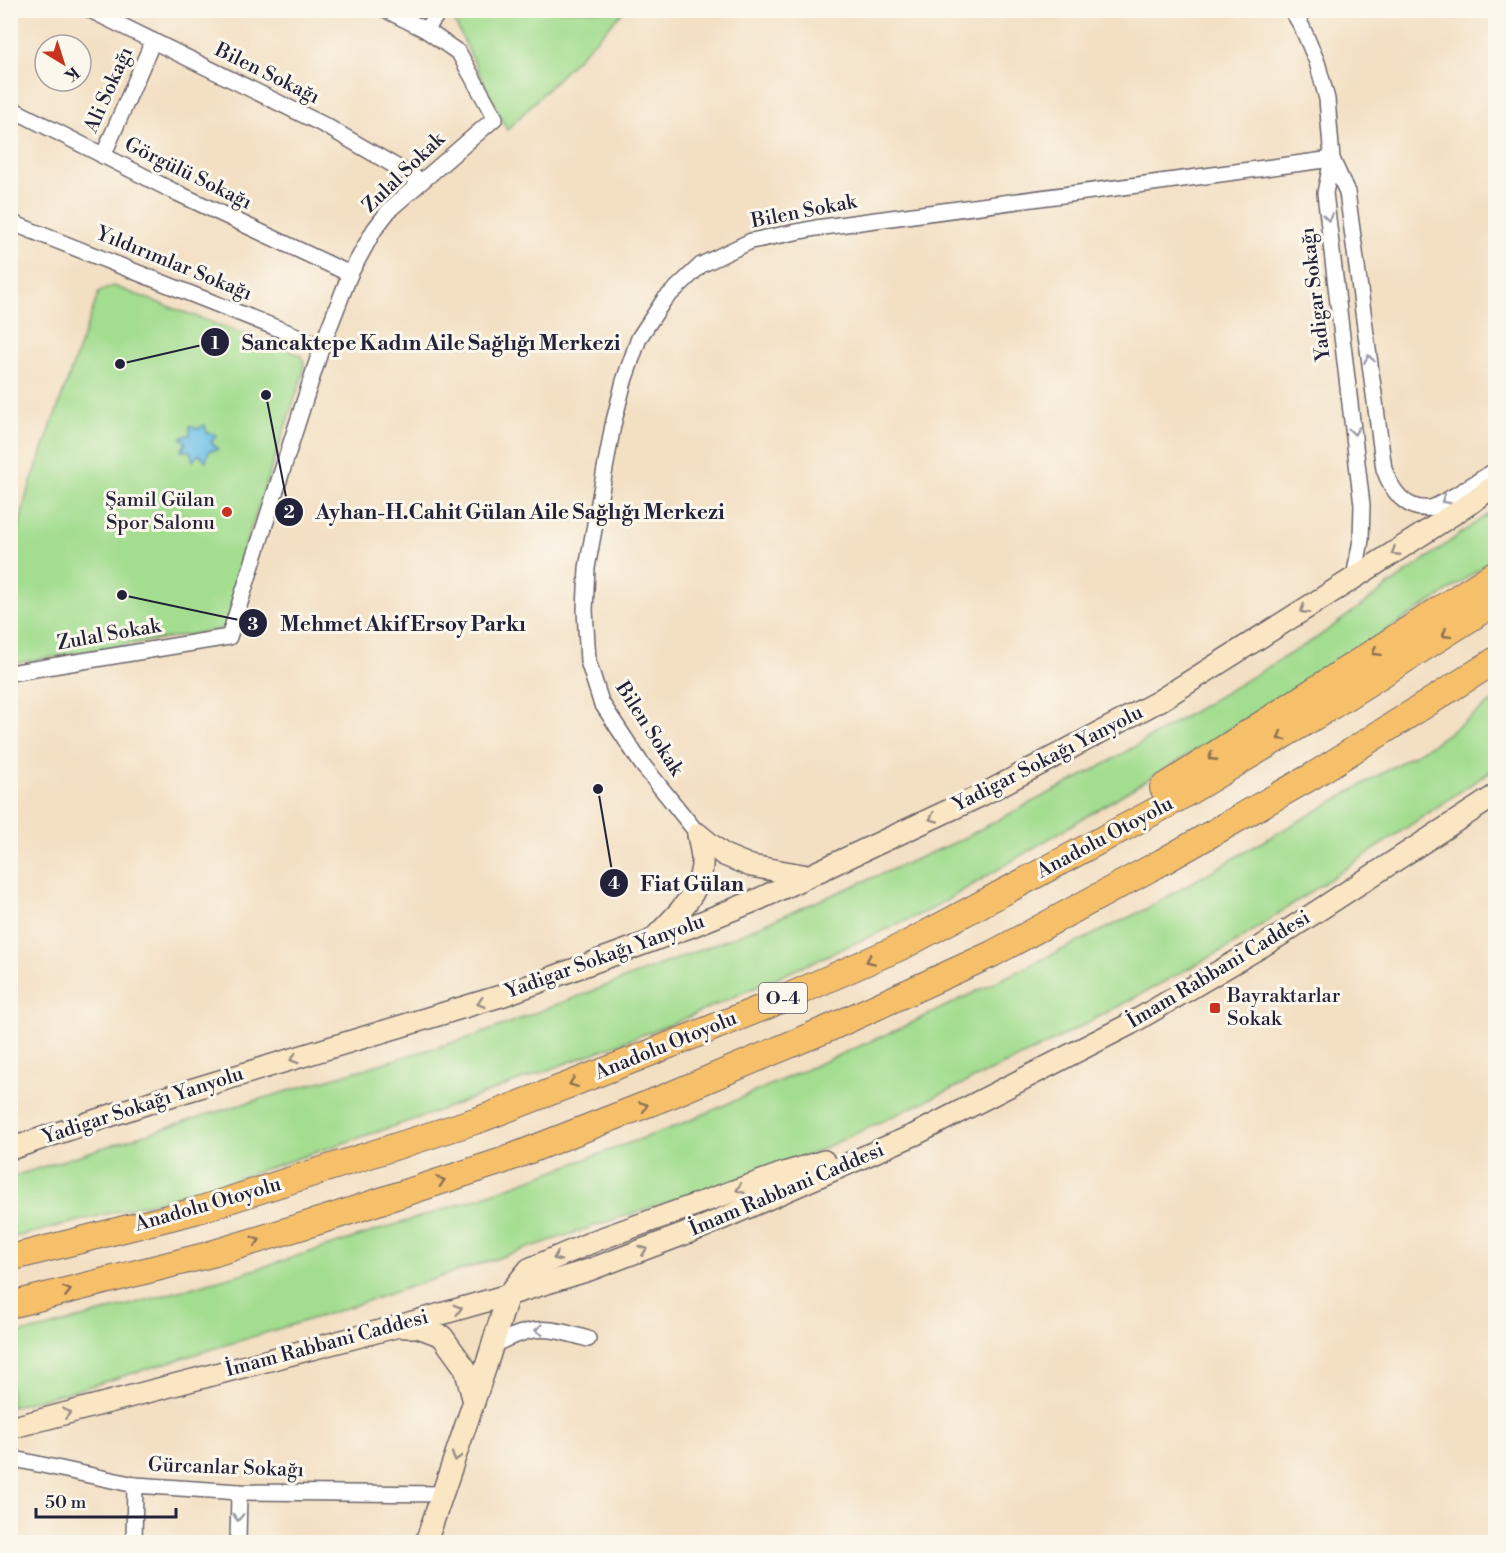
<svg xmlns="http://www.w3.org/2000/svg" width="1506" height="1553" viewBox="0 0 1506 1553" font-family="'Libre Bodoni',serif">
  <style>
    .green { fill: #a3dd8f; stroke: #628065; stroke-width: 1.5 }
    .water { fill: #6bc0e7; stroke: #467191; stroke-width: 1.5 }
    .lines { fill: none; stroke-linecap: round; stroke-linejoin: round }
    .minor-casing { stroke: #6b646a; stroke-width: 18 }
    .secondary-casing { stroke: #6b646a; stroke-width: 24 }
    .motorway-casing { stroke: #6b646a; stroke-width: 28 }
    .minor { stroke: #fff; stroke-width: 15 }
    .secondary { stroke: #fbe6c4; stroke-width: 21 }
    .motorway { stroke: #f6c06b; stroke-width: 26 }
    .oneway { stroke: #9c9ca7 }
    .oneway2 { stroke: #998e86 }
    .oneway3 { stroke: #8c7153 }
    .poi-dot { fill: #c8321e; stroke: #fbf7ec; stroke-width: 2 }
    .labels { text-anchor: middle; dominant-baseline: central; stroke-width: 6; stroke-linejoin: round; paint-order: stroke }
    .shield { fill: #fbf7ec; stroke: #636270; stroke-width: 1.5 }
    .shield-label { font-size: 18px; font-weight: bold; fill: #22223b }
    .street-label { font-size: 20px; fill: #22223b; stroke: #fbf7ec }
    .poi-label { font-size: 20px; fill: #22223b; stroke: #fbf7ec; text-anchor: end }
    .leader { fill: none; stroke: #22223b; stroke-width: 2 }
    .callout-dot { fill: #22223b; stroke: #fbf7ec; stroke-width: 2 }
    .mark-label { font-size: 18px; text-anchor: middle; font-weight: bold; fill: #fff }
    .callout-label { font-size: 21px; text-anchor: middle; font-weight: bold; fill: #22223b; stroke: #fbf7ec; stroke-width: 6; stroke-linejoin: round; paint-order: stroke }
  </style>
  <rect width="100%" height="100%" fill="#fbf7ec"/>
  <filter id="ink" filterUnits="userSpaceOnUse"><feTurbulence type="fractalNoise" baseFrequency=".0167" numOctaves="2"/><feDisplacementMap in="SourceGraphic" scale="12" xChannelSelector="R" yChannelSelector="G"/><feConvolveMatrix kernelMatrix="1 2 1 2 8 2 1 2 1" color-interpolation-filters="sRGB"/></filter>
  <filter id="wash" filterUnits="userSpaceOnUse"><feTurbulence type="fractalNoise" baseFrequency=".008" numOctaves="4" result="noise"/><feDisplacementMap in="SourceGraphic" scale="24" xChannelSelector="R" yChannelSelector="G"/><feGaussianBlur stdDeviation="1.35" result="paint"/><feColorMatrix in="noise" values="0 0 0 0 0 0 0 0 0 0 0 0 0 0 0 0 0 1.4 0 .05"/><feComposite in="paint" operator="in"/></filter>
  <g filter="url(#wash)">
    <rect width="100%" height="100%" fill="#f3dfc2"/>
    <!-- green -->
    <g class="green">
      <path d="M454,10L624,11L507,130L451,14Z"/>
      <path d="M113,286L300,355L304,362L303,374L241,558L228,628L11,664V563L26,497L99,292Z"/>
      <path d="M1495,509V558L1442,595L1180,760L932,909L677,1022L430,1114L206,1189L11,1238V1177L196,1118L475,1036L736,936L954,843L1107,763L1315,639Z"/>
      <path d="M1495,700V768L1227,948L1040,1048L807,1156L334,1312L84,1388L11,1407V1335L46,1328L244,1273L473,1200L679,1125L903,1027L1146,909L1431,745Z"/>
    </g>
    <!-- water -->
    <path class="water" d="M205,425L207,433L217,435L211,442L218,449L209,451L206,461L199,454L193,461L190,451H181L186,443L181,438L190,434V426L198,429Z"/>
  </g>
  <g filter="url(#ink)">
    <g class="lines">
      <defs>
        <g id="minor">
          <path d="M90,10L326,126L421,181"/>
          <path d="M1292,10L1302,27L1317,62L1327,99L1332,159L1325,193L1362,505L1361,540L1354,578"/>
          <path d="M426,30L440,10"/>
          <path d="M10,108L173,191L350,274"/>
          <path d="M103,156L153,41"/>
          <path d="M1332,159L1347,192L1384,469C1391,489 1405,511 1430,508C1439,507 1484,477 1496,470"/>
          <path d="M10,222L322,346"/>
          <path d="M10,673L229,637L322,346L350,274L374,230L390,209L495,118L459,53L426,30L386,10"/>
          <path d="M698,834L641,763L601,702L588,661L585,610L587,568L613,425L624,381L639,338L664,300L701,265L751,241L816,228L1332,159"/>
          <path d="M493,1345C534,1325 545,1326 588,1339"/>
          <path d="M10,1458L135,1485L239,1492L444,1494"/>
          <path d="M134,1542L135,1485"/>
          <path d="M238,1542L239,1492"/>
        </g>
        <g id="secondary">
          <path d="M698,834L724,855L751,866L808,876"/>
          <path d="M655,937C676,916 705,889 702,857C701,849 699,841 698,834"/>
          <path d="M10,1149L157,1100L504,995L687,928L759,899L982,795L1159,701L1354,578L1474,501L1496,484"/>
          <path d="M405,1327H418L442,1336L465,1368L474,1402"/>
          <path d="M10,1428L395,1327L508,1295L589,1270L703,1227L916,1134L1130,1024L1279,936L1496,795"/>
          <path d="M426,1542L487,1363L508,1295L529,1269L597,1240L784,1173L824,1161"/>
        </g>
        <g id="motorway">
          <path d="M1163,788L1496,573"/>
          <path d="M10,1258L195,1211L481,1119L635,1059L769,1005L905,945L1170,803L1324,711L1496,602"/>
          <path d="M10,1305L208,1255L332,1217L502,1161L668,1096L832,1027L992,954L1162,862L1314,775L1496,660"/>
        </g>
      </defs>
      <!-- minor casing -->
      <use href="#minor" class="minor-casing"/>
      <!-- secondary casing -->
      <use href="#secondary" class="secondary-casing"/>
      <!-- motorway casing -->
      <use href="#motorway" class="motorway-casing"/>
      <!-- minor -->
      <use href="#minor" class="minor"/>
      <!-- secondary -->
      <use href="#secondary" class="secondary"/>
      <!-- motorway -->
      <use href="#motorway" class="motorway"/>
    </g>
    <!-- one-way arrows -->
    <defs><path id="oneway-chevron" d="M-2-3.5L2.5 0L-2 3.5" fill="none" stroke-width="1.6" stroke-linecap="round" stroke-linejoin="round" transform="scale(1.5)"/></defs>
    <g class="oneway">
      <use href="#oneway-chevron" transform="translate(1328 217) rotate(83)"/>
      <use href="#oneway-chevron" transform="translate(1369 359) rotate(-98)"/>
      <use href="#oneway-chevron" transform="translate(1354 431) rotate(83)"/>
      <use href="#oneway-chevron" transform="translate(1445 500) rotate(149)"/>
      <use href="#oneway-chevron" transform="translate(539 1330) rotate(175)"/>
      <use href="#oneway-chevron" transform="translate(238 1517) rotate(92)"/>
    </g>
    <g class="oneway2">
      <use href="#oneway-chevron" transform="translate(1395 552) rotate(147)"/>
      <use href="#oneway-chevron" transform="translate(1304 610) rotate(148)"/>
      <use href="#oneway-chevron" transform="translate(933 818) rotate(155)"/>
      <use href="#oneway-chevron" transform="translate(481 1003) rotate(163)"/>
      <use href="#oneway-chevron" transform="translate(294 1059) rotate(163)"/>
      <use href="#oneway-chevron" transform="translate(740 1189) rotate(160)"/>
      <use href="#oneway-chevron" transform="translate(643 1250) rotate(-21)"/>
      <use href="#oneway-chevron" transform="translate(557 1257) rotate(157)"/>
      <use href="#oneway-chevron" transform="translate(458 1309) rotate(-16)"/>
      <use href="#oneway-chevron" transform="translate(67 1413) rotate(-14)"/>
      <use href="#oneway-chevron" transform="translate(456 1457) rotate(108)"/>
    </g>
    <g class="oneway3">
      <use href="#oneway-chevron" transform="translate(1446 634) rotate(148)"/>
      <use href="#oneway-chevron" transform="translate(1376 652) rotate(147)"/>
      <use href="#oneway-chevron" transform="translate(1281 737) rotate(149)"/>
      <use href="#oneway-chevron" transform="translate(1212 757) rotate(147)"/>
      <use href="#oneway-chevron" transform="translate(870 960) rotate(156)"/>
      <use href="#oneway-chevron" transform="translate(573 1083) rotate(159)"/>
      <use href="#oneway-chevron" transform="translate(644 1106) rotate(-21)"/>
      <use href="#oneway-chevron" transform="translate(441 1181) rotate(-18)"/>
      <use href="#oneway-chevron" transform="translate(256 1241) rotate(-17)"/>
      <use href="#oneway-chevron" transform="translate(67 1291) rotate(-14)"/>
    </g>
  </g>
  <!-- markers -->
  <g class="poi-dot">
    <circle cx="227" cy="512" r="6"/>
    <rect x="1209" y="1002" width="12" height="12" rx="3"/>
  </g>
  <g class="labels">
    <!-- shield labels -->
    <rect class="shield" x="759" y="983" width="48" height="30" rx="4.5"/>
    <g class="shield-label">
      <text x="783" y="998">O-4</text>
    </g>
    <!-- street labels -->
    <g class="street-label">
      <text transform="translate(267 74) rotate(26)">Bilen Sokağı</text>
      <text transform="translate(109 90) rotate(-66)">Ali Sokağı</text>
      <text transform="translate(404 173) rotate(-44)">Zulal Sokak</text>
      <text transform="translate(188 174) rotate(26)">Görgülü Sokağı</text>
      <text transform="translate(804 212) rotate(-11)">Bilen Sokak</text>
      <text transform="translate(174 264) rotate(22)">Yıldırımlar Sokağı</text>
      <text transform="translate(1316 294) rotate(-97)">Yadigar Sokağı</text>
      <text transform="translate(109 635) rotate(-10)">Zulal Sokak</text>
      <text transform="translate(649 729) rotate(57)">Bilen Sokak</text>
      <text transform="translate(1048 759) rotate(-27)">Yadigar Sokağı Yanyolu</text>
      <text transform="translate(1105 838) rotate(-28)">Anadolu Otoyolu</text>
      <text transform="translate(605 957) rotate(-20)">Yadigar Sokağı Yanyolu</text>
      <text transform="translate(1219 970) rotate(-31)">İmam Rabbani Caddesi</text>
      <text transform="translate(666 1046) rotate(-22)">Anadolu Otoyolu</text>
      <text transform="translate(143 1106) rotate(-18)">Yadigar Sokağı Yanyolu</text>
      <text transform="translate(787 1190) rotate(-23)">İmam Rabbani Caddesi</text>
      <text transform="translate(208 1205) rotate(-16)">Anadolu Otoyolu</text>
      <text transform="translate(327 1344) rotate(-15)">İmam Rabbani Caddesi</text>
      <text transform="translate(226 1468) rotate(2)">Gürcanlar Sokağı</text>
    </g>
    <!-- poi labels -->
    <g class="poi-label">
      <text x="215" y="500">Şamil Gülan<tspan x="215" dy="23">Spor Salonu</tspan></text>
      <text x="1227" y="996" text-anchor="start">Bayraktarlar<tspan x="1227" dy="23">Sokak</tspan></text>
    </g>
  </g>
  <!-- callouts -->
  <path class="leader" d="M120 364L215 342M266 395L289 512M122 595L253 623M598 789L614 883"/>
  <g class="callout-dot">
    <circle cx="120" cy="364" r="6"/>
    <circle cx="266" cy="395" r="6"/>
    <circle cx="122" cy="595" r="6"/>
    <circle cx="598" cy="789" r="6"/>
    <circle cx="215" cy="342" r="15"/>
    <circle cx="289" cy="512" r="15"/>
    <circle cx="253" cy="623" r="15"/>
    <circle cx="614" cy="883" r="15"/>
  </g>
  <g class="mark-label">
    <text x="215" y="349">1</text>
    <text x="289" y="518">2</text>
    <text x="253" y="630">3</text>
    <text x="614" y="889">4</text>
  </g>
  <g class="callout-label">
    <text x="431" y="350">Sancaktepe Kadın Aile Sağlığı Merkezi</text>
    <text x="520" y="519">Ayhan-H.Cahit Gülan Aile Sağlığı Merkezi</text>
    <text x="403" y="631">Mehmet Akif Ersoy Parkı</text>
    <text x="692" y="891">Fiat Gülan</text>
  </g>
  <!-- margin -->
  <rect width="1506" height="1553" fill="none" stroke="#fbf7ec" stroke-width="36"/>
  <!-- north arrow -->
  <g transform="translate(63 63) rotate(142)"><circle r="28" fill="#fbf7ec" stroke="#a4a2a5" stroke-width="1.5"/>
  <path d="M0-4.5L10 22L0 15L-10 22Z" fill="#c8321e"/>
  <text y="-9" font-size="16" font-weight="bold" text-anchor="middle" fill="#22223b">K</text>
  </g>
  <!-- scale -->
  <path d="M36 1508v9h140v-9" fill="none" stroke="#22223b" stroke-width="3"/>
  <text x="45" y="1508" font-size="18" fill="#22223b" stroke="#fbf7ec" stroke-width="4.5" paint-order="stroke">50 m</text>
</svg>
